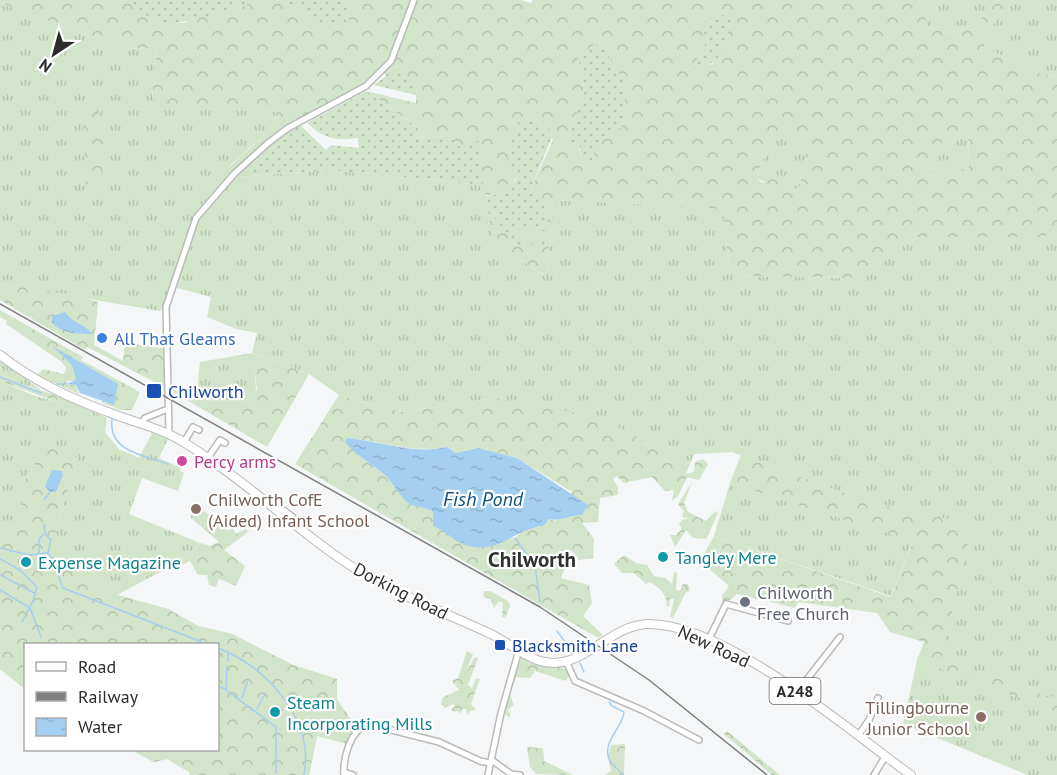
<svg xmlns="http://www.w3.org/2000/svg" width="1057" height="775" viewBox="0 0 1057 775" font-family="'PT Sans',sans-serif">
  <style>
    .grass { fill: url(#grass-tufts); fill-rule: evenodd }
    .forest { fill: url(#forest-crowns); fill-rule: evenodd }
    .garden { fill: url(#garden-dots) }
    .pitch { fill: #d2e4c9 }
    .water { fill: url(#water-ripples) }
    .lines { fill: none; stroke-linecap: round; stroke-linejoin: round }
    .stream { stroke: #a5cff1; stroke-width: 1.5 }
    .minor-casing { stroke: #bababb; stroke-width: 8 }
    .primary-casing { stroke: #bababb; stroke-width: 10 }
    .minor { stroke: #fff; stroke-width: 5 }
    .primary { stroke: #fff; stroke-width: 8 }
    .rail { stroke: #7e7f7f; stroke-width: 1.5 }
    .shop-dot { fill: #3f7fe0; stroke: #fff; stroke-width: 2 }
    .transit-dot { fill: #1a4fb4; stroke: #fff; stroke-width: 2 }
    .hotel-dot { fill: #d1479c; stroke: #fff; stroke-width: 2 }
    .education-dot { fill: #8d6e63; stroke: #fff; stroke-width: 2 }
    .culture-dot { fill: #0f9aa8; stroke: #fff; stroke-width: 2 }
    .worship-dot { fill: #6b7280; stroke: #fff; stroke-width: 2 }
    .labels { text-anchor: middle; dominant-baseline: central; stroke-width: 4.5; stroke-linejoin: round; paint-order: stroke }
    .shield { fill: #fff; stroke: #6b6b6b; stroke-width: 1.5 }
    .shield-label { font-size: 16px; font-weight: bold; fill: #2c2c2c }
    .shop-label { font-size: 18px; fill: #366cbe; stroke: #fff; text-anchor: start }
    .transit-label { font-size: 18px; fill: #164399; stroke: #fff; text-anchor: start }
    .hotel-label { font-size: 18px; fill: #b23c85; stroke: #fff; text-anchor: start }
    .education-label { font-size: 18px; fill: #785e54; stroke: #fff; text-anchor: start }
    .culture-label { font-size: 18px; fill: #0d838f; stroke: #fff; text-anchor: start }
    .street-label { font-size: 18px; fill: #2c2c2c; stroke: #fff }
    .worship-label { font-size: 18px; fill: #5b616d; stroke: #fff; text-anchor: start }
    .water-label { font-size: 20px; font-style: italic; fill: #0d517c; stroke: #fff }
    .quarter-label { font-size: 21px; font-weight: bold; fill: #2f3030; stroke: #fff }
  </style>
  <defs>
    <pattern id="grass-tufts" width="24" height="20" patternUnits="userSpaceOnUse" patternTransform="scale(1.5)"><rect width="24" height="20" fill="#d2e4c9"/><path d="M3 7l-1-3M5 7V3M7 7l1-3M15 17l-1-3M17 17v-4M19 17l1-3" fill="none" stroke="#b4c4ad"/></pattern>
    <pattern id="forest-crowns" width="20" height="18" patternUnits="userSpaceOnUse" patternTransform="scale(1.5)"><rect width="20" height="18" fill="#d2e4c9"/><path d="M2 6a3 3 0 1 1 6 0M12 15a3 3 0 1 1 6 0" fill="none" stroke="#b4c4ad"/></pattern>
    <pattern id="garden-dots" width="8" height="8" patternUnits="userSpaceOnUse" patternTransform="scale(1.5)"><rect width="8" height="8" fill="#d2e4c9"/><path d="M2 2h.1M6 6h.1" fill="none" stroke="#b4c4ad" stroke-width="1.8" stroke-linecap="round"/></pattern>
    <pattern id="water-ripples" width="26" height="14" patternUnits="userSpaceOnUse" patternTransform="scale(1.5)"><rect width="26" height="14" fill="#a5cff1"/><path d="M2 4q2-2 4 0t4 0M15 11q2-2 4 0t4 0" fill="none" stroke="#8eb2cf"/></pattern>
  </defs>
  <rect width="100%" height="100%" fill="#f5f6f7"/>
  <!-- grass -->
  <g class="grass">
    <path d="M919,0H999L977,24L947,34L928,26Z"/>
    <path d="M1013,0H1057V76L1044,75L984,48L989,29Z"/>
    <path d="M0,3L123,48L157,49L152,97L244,110L279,112L278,123L228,167L237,177L330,170L483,185L495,241C512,252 530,269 547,275L553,200L723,208L730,276L850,278L918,237H1044L1057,229V775H1028L903,724L918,656L938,662L971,524L872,503L732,452L694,454L686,474L639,438L495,398L401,412L339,395L309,374L253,353L256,390L246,401L196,400L200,362L252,353L257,333L236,329L207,317L211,297L174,287L166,307L160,311L0,284Z"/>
    <path d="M785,128L802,135L807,161L800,175L802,185L791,192L756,178L773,133Z"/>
    <path d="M962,129L968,130L969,169L942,182L929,174L938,153L935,145L953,141Z"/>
    <path d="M0,360L41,390L14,382L0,373Z"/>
    <path d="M0,381L35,396L57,402L58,396L107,418L105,432L119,449L139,458L152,433L168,439L159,458L181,468L180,471L184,473L178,491L142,478L129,514L200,543L190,556L117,595L168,609L198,626L232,634L293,665L337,679V699L355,726L347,744L317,736L309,775H189V772L167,759L154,762L131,750H218V644H26L25,689L0,669ZM77,458L55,535L21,485L35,464Z"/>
    <path d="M730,483L913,541L891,596L714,536Z"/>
    <path d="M193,509L200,514L204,511L229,531L233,528L236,534L219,542L191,518L190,511Z"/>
  </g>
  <!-- forest -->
  <g class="forest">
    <path d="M0,0H126L160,23H184L214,12L247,5V0H277L311,14L349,22V0H521L531,3L533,0H919L928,26L947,34L977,24L999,0H1013L989,29L984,48L1044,75L1057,76V229L1044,237H918L851,278L730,276L723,209L553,200L547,275C530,269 512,252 495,241L487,212L498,218L529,193L553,140L535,117L512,188L506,194L485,195C481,174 464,152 449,136L410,138L417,127L366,91L416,103V86L399,66L287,125L261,145L263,154L237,177L228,168L278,123L279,112L170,107L152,98L157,49L123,48L0,3ZM706,34L713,64L693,67L705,45ZM578,58L598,143L583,163L578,146L568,138L585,91ZM785,128L802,135L807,161L800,175L802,185L791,192L783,176H770L763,183L756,178L773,133ZM962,129L968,130L969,169L951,171L942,182L929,174L938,153L936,145L953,141Z"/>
    <path d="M94,109C114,132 105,156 100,183L90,187L86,185L83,123Z"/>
    <path d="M0,284L75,295L98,302L94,345L123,361L125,343L162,348L167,355L168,389L87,347L85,350L0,300Z"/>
    <path d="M0,310L83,357L81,360L140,392L132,410H121L102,403L99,381H67L66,384L76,385L79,394L37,375L43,369L64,374L66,368L62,362L6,324L7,321L0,317Z"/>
    <path d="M252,353L309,374L267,447L173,392L170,388L196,400L246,401L257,389Z"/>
    <path d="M0,373L14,382L58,396L57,402L0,381Z"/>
    <path d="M339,395L401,412L495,398L599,417L639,438L686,474L694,472L695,462L703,459L708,464L699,480L687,477L678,496L672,501L674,490L665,491L652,477L624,483L617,476L613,479L618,487V495L600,498L598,522L582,523L594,539L593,558L579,560L572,550L561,578L589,585L592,603L583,616L603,635L598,638L295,464ZM347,438C380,441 416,454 447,447L456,453L478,448L517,458L572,492L556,521L549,519L543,526L527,527L515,538L460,542L448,532L433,526V512C426,506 416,509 408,502C400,496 395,484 387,477C370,462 358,459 347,438Z"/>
    <path d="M51,445L66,449L77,458L55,535L66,562L93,583L117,595L168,609L198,626L232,634L293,665L337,679V699L317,736L309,775H189V772L167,759L154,762L131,750H218V644H26L25,689L0,669V528L22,517L21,485L35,465L33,455L37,449Z"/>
    <path d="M741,455L872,503L972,524L942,658L976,676L983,673L1049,697L1057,696V712L917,660L924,642L890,632L877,613L798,602L795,608L737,594L723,606L722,596L729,586L700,561L714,536L891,597L913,542L730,483Z"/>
    <path d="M692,482L684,503L688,512L706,521L715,511L718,513L706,539L693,538L686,530L675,547L670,535H676L682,529L679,524L682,520L689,518L682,517L684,511L678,504Z"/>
    <path d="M246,529L248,532L224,550L245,566L236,586L219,579L216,587L209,585L207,575H198L190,561L176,568L175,564L190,556L200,543L210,546Z"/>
    <path d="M624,555L636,563L647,565L654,576L665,578L672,584L674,572L677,573L676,590L680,591L683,584H688L690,591L686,592L673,618L670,617L674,599H670L669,607L667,606C667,594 659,587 650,582L646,584L634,573H622L614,564Z"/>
    <path d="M484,591H490L508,601L510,606L505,618L502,617L503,603L499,601L494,608L491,599L485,598L483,595Z"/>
    <path d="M467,651L473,654L466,672L475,657L478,658L468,685L472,688L476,678L480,679L471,704L476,710L470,711L467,715L466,709H462L460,714L458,710L455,712L451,710L455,706L453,704L445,708L441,704L443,697L459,690L452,681L458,678Z"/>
    <path d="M517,657L557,665L571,672L566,681L535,671L530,678L516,677L510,695L514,705L507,710L511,714L509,717L503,713Z"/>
    <path d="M727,731L780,775H772L724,734Z"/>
    <path d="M625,744L624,775H605L611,771L608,756L611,745Z"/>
    <path d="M527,747L543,748L544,761L573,775L536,774L530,767Z"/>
  </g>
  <!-- garden -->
  <g class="garden">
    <path d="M126,0H247V5C227,9 179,27 161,23C150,20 136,7 126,0Z"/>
    <path d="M277,0H349V22L314,24L311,14Z"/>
    <path d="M719,12L731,21C726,48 723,61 695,71L693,67L705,45L704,23Z"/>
    <path d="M593,45L602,46L626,84L622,128L598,143L591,162L583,164L579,146L572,145L568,138L585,91L578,58Z"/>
    <path d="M400,66L416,86V95L374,85L386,76V73Z"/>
    <path d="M366,91L418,128L410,138L449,136L461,148L480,140L483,185L330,170L237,177L263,154V150L286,132L300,125L326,150L331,145L359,148L358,138C336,141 324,139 307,123Z"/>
    <path d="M535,117L541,125L554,132L529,193C553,205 548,220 544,245L517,246C504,236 502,221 487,212L485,196C501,194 509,195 516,179L507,161L515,124Z"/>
  </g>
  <!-- pitch -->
  <path class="pitch" d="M515,228L544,231L542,245L514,241Z"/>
  <!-- water -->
  <g class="water">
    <path d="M65,312C73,323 82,323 93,334C78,334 63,334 52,323V316Z"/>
    <path d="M52,346L118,384L114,405L80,393L76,385L66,384L76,380L72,365Z"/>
    <path d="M347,438C380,441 414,455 447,447L456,453L478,448L517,458L588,505L582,515C569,515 561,522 549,519L543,526C516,528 499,554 469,546C456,543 446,531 433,526V512C426,506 416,509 407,502C399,495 394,484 386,476C372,464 357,456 345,442Z"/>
    <path d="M52,470L62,471L63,475L56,492H50L45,486Z"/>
  </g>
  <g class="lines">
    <!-- stream -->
    <g class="stream">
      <path d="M0,377L41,393"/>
      <path d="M57,384H66"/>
      <path d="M112,419C108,452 144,455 168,464"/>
      <path d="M44,500L50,492"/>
      <path d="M44,524L45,534L51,540L48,553"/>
      <path d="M515,538L535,565L540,602"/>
      <path d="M0,548L29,555L48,553L54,562L63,588L207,644"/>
      <path d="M39,553V539L44,534"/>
      <path d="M0,559L20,570L37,587L33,601L22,622"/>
      <path d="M0,575L36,594"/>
      <path d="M0,590L30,608L41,637"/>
      <path d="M557,631L571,650"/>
      <path d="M218,648C266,666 315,720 304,775"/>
      <path d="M228,661V653"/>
      <path d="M580,663L584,672"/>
      <path d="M227,666L226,690L276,727V773"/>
      <path d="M218,686L225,689"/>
      <path d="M242,698L247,682"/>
      <path d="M609,702L612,706L624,712C624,726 600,743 610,761C613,767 619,768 622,775"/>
      <path d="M257,709L265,694"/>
    </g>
    <defs>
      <g id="minor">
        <path d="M141,424L145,418L168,409"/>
        <path d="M169,433L166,307L196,218L234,174L268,143L288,128L366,86L391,61L414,0"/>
        <path d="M184,442L193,427L199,430"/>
        <path d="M207,459L220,440L225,443"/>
        <path d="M275,504L293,517L292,523"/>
        <path d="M708,641L726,604L788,621"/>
        <path d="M566,661L575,681L644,711L699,740"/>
        <path d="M797,692L840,637"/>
        <path d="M858,736L869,720L878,698"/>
        <path d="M493,761L511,774L520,775"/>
        <path d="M344,772L353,775"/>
        <path d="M344,775C343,758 350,730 368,724L439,742L480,761L490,763"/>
        <path d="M488,775L501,713L519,650"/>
        <path d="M874,775L885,757"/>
      </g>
      <path id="primary" d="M0,355C36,383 74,400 116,415C137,423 160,428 180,440C234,472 281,516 332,553C381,589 437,609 491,634C507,642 521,654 537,660C580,676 608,624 649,624C726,624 848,730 911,775"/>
    </defs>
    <!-- minor casing -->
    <use href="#minor" class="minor-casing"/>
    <!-- primary casing -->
    <use href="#primary" class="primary-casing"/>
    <!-- minor -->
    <use href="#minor" class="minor"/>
    <!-- primary -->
    <use href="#primary" class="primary"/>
    <!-- rail -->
    <path class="rail" d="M0,304L540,607L649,680L767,775"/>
  </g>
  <!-- markers -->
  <circle class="shop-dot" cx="102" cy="338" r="6"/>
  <g class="transit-dot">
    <rect x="146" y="383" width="16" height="16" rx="3"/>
    <rect x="494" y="639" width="12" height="12" rx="3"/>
  </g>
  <circle class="hotel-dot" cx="182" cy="461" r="6"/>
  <g class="education-dot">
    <circle cx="196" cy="509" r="6"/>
    <circle cx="981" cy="717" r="6"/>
  </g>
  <g class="culture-dot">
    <circle cx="663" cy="557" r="6"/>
    <circle cx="26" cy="562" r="6"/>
    <circle cx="275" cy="712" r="6"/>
  </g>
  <circle class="worship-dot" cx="745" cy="602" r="6"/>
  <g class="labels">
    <!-- shield labels -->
    <rect class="shield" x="769.5" y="678" width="51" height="26" rx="4.5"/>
    <g class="shield-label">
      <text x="795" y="691">A248</text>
    </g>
    <!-- shop labels -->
    <g class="shop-label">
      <text x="114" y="338">All That Gleams</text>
    </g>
    <!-- transit labels -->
    <g class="transit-label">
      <text x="168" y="391">Chilworth</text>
      <text x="512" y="645">Blacksmith Lane</text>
    </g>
    <!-- hotel labels -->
    <g class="hotel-label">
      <text x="194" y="461">Percy arms</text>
    </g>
    <!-- education labels -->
    <g class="education-label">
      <text x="208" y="499">Chilworth CofE<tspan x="208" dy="21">(Aided) Infant School</tspan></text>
      <text x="969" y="707" text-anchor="end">Tillingbourne<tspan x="969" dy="21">Junior School</tspan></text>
    </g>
    <!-- culture labels -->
    <g class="culture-label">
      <text x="675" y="557">Tangley Mere</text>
      <text x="38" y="562">Expense Magazine</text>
      <text x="287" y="702">Steam<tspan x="287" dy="21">Incorporating Mills</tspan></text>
    </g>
    <!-- street labels -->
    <g class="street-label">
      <text transform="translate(401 591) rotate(27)">Dorking Road</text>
      <text transform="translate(714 646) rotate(25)">New Road</text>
    </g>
    <!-- worship labels -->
    <g class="worship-label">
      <text x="757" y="592">Chilworth<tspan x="757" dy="21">Free Church</tspan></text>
    </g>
    <!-- water labels -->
    <g class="water-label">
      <text x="483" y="499">Fish Pond</text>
    </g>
    <!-- quarter labels -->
    <g class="quarter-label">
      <text x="532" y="559">Chilworth</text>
    </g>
  </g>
  <!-- legend -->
  <rect x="24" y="643" width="195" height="108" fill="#ffffff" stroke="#ababab" stroke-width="1.5"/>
  <rect x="36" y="662" width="30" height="9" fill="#ffffff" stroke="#ababab" stroke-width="1.5"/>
  <text x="78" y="673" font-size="18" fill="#2c2c2c">Road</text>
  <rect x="36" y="692" width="30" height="9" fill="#7e7f7f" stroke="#ababab" stroke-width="1.5"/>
  <text x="78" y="703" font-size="18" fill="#2c2c2c">Railway</text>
  <rect x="36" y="718" width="30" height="18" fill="url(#water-ripples)" stroke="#ababab" stroke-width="1.5"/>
  <text x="78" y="733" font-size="18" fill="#2c2c2c">Water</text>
  <!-- north arrow -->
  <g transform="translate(54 54) rotate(216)" stroke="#ffffff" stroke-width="4.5" paint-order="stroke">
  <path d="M0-4.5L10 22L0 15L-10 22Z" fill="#2c2c2c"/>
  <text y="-9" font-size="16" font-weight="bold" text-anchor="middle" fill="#2c2c2c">N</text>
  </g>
</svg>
